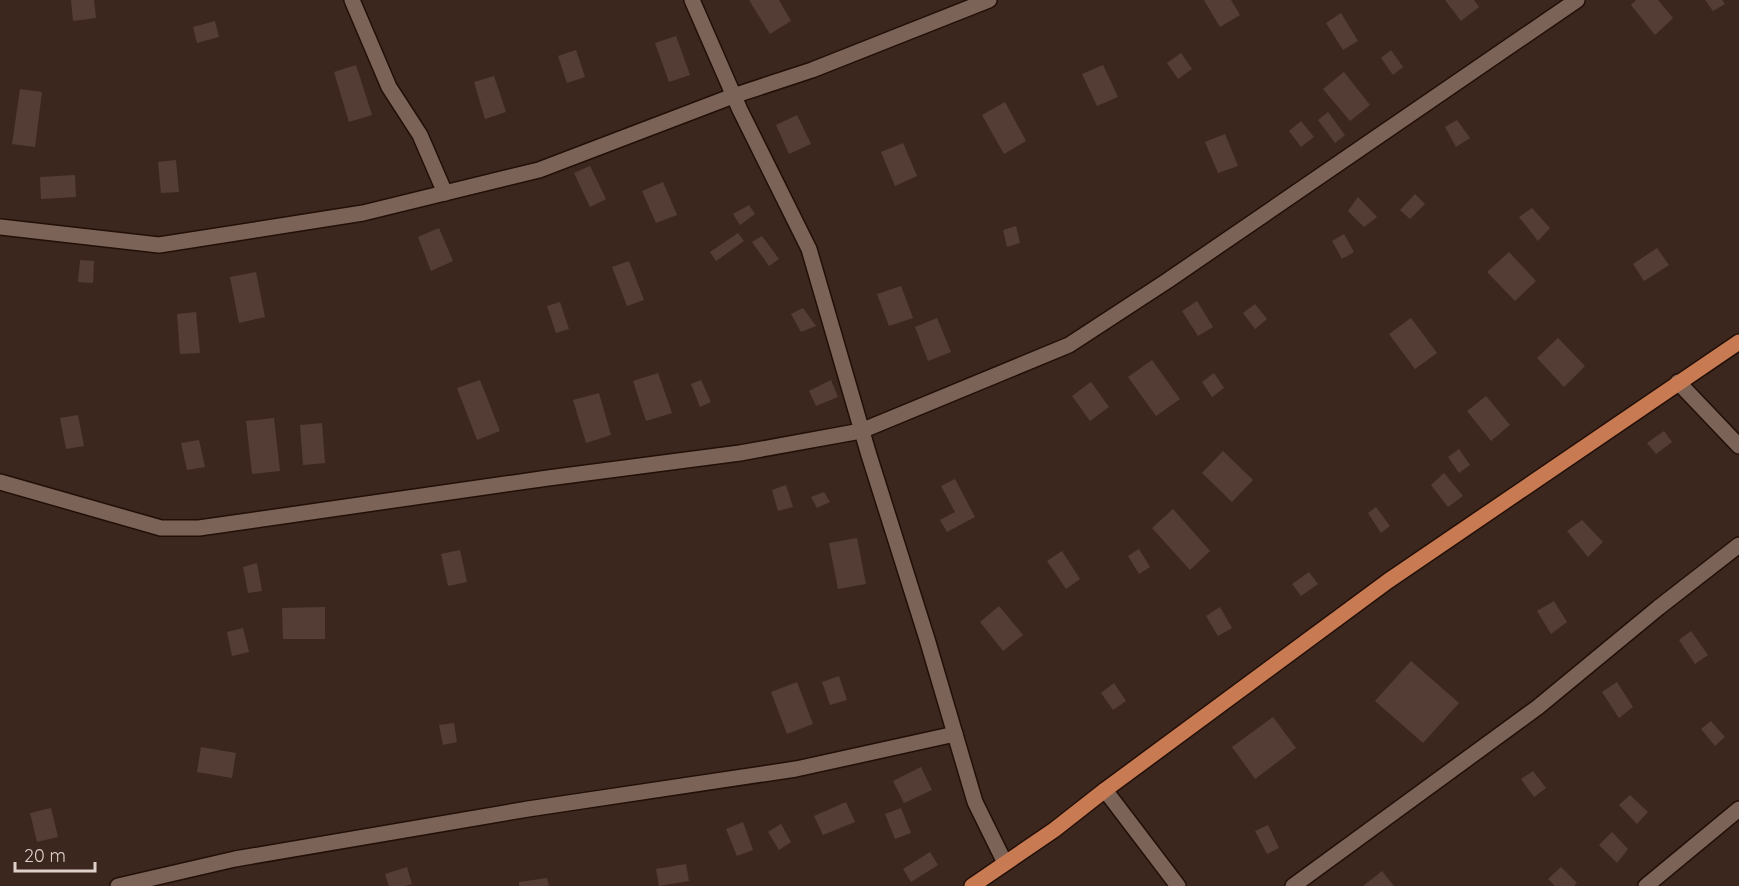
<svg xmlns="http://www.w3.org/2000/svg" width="1739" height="886" viewBox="0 0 1739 886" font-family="Quicksand,sans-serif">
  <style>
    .building { fill: #543d34 }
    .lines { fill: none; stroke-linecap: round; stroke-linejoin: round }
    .minor-casing { stroke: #220f07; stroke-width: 18 }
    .major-casing { stroke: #220f07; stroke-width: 18 }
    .minor { stroke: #7b6358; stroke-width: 15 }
    .major { stroke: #c87b53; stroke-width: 15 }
  </style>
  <rect width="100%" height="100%" fill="#3c271e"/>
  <!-- building -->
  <g class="building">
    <path d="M71,0H94L96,18L73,21Z"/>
    <path d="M749,0H779L791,21L770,34Z"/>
    <path d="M1204,0H1231L1240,15L1220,27Z"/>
    <path d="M1445,0H1474L1479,7L1461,21Z"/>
    <path d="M1636,0H1658L1673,18L1655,35L1631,5Z"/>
    <path d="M1705,0H1722L1725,4L1713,11Z"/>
    <path d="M1341,13L1358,41L1343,50L1326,23Z"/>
    <path d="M215,21L219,37L197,43L193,27Z"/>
    <path d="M676,36L690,75L669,82L655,43Z"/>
    <path d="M576,50L585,77L567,83L558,56Z"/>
    <path d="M1391,50L1403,67L1393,75L1381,58Z"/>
    <path d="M1181,53L1192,69L1178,79L1167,63Z"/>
    <path d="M356,65L372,115L349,122L334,72Z"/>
    <path d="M1103,65L1118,97L1097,106L1082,74Z"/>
    <path d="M1344,72L1370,105L1350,121L1323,89Z"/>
    <path d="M494,76L506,112L485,119L474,82Z"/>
    <path d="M20,89L42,92L35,147L12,144Z"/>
    <path d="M1005,102L1026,141L1004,154L982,115Z"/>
    <path d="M1328,112L1345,135L1335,143L1318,120Z"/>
    <path d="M797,115L811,144L789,154L776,125Z"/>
    <path d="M1457,120L1470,138L1456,147L1445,127Z"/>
    <path d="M1301,121L1314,137L1301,147L1289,131Z"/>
    <path d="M1225,134L1238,166L1218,173L1205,142Z"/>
    <path d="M903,143L917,176L895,186L881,152Z"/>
    <path d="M176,160L179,192L161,193L158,162Z"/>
    <path d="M590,166L606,199L590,207L574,173Z"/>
    <path d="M75,175L76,197L41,199L40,177Z"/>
    <path d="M663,182L677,215L656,223L642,191Z"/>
    <path d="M1415,194L1425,204L1410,219L1400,210Z"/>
    <path d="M1358,197L1377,217L1364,227L1348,211Z"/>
    <path d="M749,205L755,214L740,225L733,214Z"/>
    <path d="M1532,208L1550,228L1538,241L1519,217Z"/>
    <path d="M1016,226L1020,243L1007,247L1003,230Z"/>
    <path d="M439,228L453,261L431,271L418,237Z"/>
    <path d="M738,233L744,241L716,261L710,252Z"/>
    <path d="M1344,234L1354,252L1342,259L1332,241Z"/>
    <path d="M762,236L779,259L769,266L752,242Z"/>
    <path d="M1657,248L1669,265L1644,281L1633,264Z"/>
    <path d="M1509,252L1536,281L1515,301L1487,272Z"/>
    <path d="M80,260L94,261L93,283L78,282Z"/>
    <path d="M629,261L644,300L627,306L612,267Z"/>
    <path d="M256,272L265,317L239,323L230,277Z"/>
    <path d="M901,286L913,318L889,326L877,294Z"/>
    <path d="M1197,301L1213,327L1198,336L1182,311Z"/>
    <path d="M560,302L569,329L556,333L547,306Z"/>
    <path d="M1255,304L1267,319L1255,329L1243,313Z"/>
    <path d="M803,308L816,326L801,332L791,314Z"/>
    <path d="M196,312L200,353L180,354L177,314Z"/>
    <path d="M937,318L951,352L928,361L915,327Z"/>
    <path d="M1411,318L1437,353L1415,369L1389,334Z"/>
    <path d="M1558,338L1585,366L1564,387L1537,358Z"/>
    <path d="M1152,360L1180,399L1156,416L1128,377Z"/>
    <path d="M658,373L672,413L646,421L633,381Z"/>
    <path d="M1214,373L1224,388L1212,397L1202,382Z"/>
    <path d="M480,380L500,431L477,440L457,388Z"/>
    <path d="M701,380L711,402L700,407L691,384Z"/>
    <path d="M831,380L838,397L816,406L809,391Z"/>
    <path d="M1091,382L1109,407L1090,421L1072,396Z"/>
    <path d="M599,393L611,435L586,443L573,400Z"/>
    <path d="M1486,396L1510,425L1491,441L1467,411Z"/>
    <path d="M78,415L84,446L66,449L60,418Z"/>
    <path d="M274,418L280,471L252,474L246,421Z"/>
    <path d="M322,423L325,463L303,465L300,425Z"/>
    <path d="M1664,431L1672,442L1656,454L1647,443Z"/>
    <path d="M199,440L205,467L187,470L181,443Z"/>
    <path d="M1459,449L1470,465L1459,473L1448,457Z"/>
    <path d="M1223,451L1253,480L1232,502L1202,473Z"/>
    <path d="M1444,473L1463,496L1448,507L1431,485Z"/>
    <path d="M955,479L975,517L947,532L940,520L955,512L941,486Z"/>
    <path d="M786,485L793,507L778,511L772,490Z"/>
    <path d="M824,492L830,502L817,508L811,497Z"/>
    <path d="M1376,507L1390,526L1381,533L1368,513Z"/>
    <path d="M1173,509L1210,551L1190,570L1152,528Z"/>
    <path d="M1582,520L1603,542L1588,557L1567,531Z"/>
    <path d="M857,538L866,584L838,589L829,543Z"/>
    <path d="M1139,549L1150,567L1139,574L1128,556Z"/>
    <path d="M460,550L467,582L448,586L441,554Z"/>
    <path d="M1062,551L1080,579L1066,589L1047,561Z"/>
    <path d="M257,563L262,591L248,593L243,567Z"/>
    <path d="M1309,572L1318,584L1301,596L1292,584Z"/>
    <path d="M1554,601L1567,622L1551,634L1537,611Z"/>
    <path d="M999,606L1023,635L1003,651L980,622Z"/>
    <path d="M325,607V639H283L282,608Z"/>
    <path d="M1220,607L1232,628L1218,636L1206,616Z"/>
    <path d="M243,628L249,652L232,656L227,632Z"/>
    <path d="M1691,631L1708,655L1695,664L1679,640Z"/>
    <path d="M1411,661L1459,703L1423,743L1375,701Z"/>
    <path d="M839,676L847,700L830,705L822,682Z"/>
    <path d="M797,682L813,724L787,734L771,692Z"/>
    <path d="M1617,682L1633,707L1619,718L1602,692Z"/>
    <path d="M1114,683L1126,701L1113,710L1101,693Z"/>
    <path d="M1273,717L1296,748L1255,779L1232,747Z"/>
    <path d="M1711,721L1725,737L1715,746L1701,729Z"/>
    <path d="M454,723L457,742L443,745L439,725Z"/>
    <path d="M201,747L236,753L232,778L197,772Z"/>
    <path d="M921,767L932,790L904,803L893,781Z"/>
    <path d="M1533,771L1546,788L1534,797L1521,779Z"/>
    <path d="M1630,795L1648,812L1637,824L1619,805Z"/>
    <path d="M846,802L855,822L823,835L814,816Z"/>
    <path d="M51,808L58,837L37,842L30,813Z"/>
    <path d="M901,808L911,833L895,839L885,814Z"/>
    <path d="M743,822L753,850L737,856L726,829Z"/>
    <path d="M781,824L791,842L779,850L768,832Z"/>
    <path d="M1268,825L1279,848L1267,854L1255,831Z"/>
    <path d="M1612,832L1628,849L1617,863L1599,845Z"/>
    <path d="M930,852L938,865L911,882L903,869Z"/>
    <path d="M686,864L689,881L659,886L656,869Z"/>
    <path d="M407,867L412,884L405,886H389L385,874Z"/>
    <path d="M1561,867L1577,883L1574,886H1555L1548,879Z"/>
    <path d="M1382,871L1394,886H1363Z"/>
    <path d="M547,878L549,886H519V882Z"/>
  </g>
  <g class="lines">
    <defs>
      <g id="minor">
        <path d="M352,0L389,87L420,135L445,193"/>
        <path d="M692,0L740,110L809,249L868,452L927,639L975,802L1005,863"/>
        <path d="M0,227L159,245L363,213L539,170L733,96L812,70L989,0"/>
        <path d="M1678,382L1739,446"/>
        <path d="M0,482L161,528H199L548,478L740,453L861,431L1069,345L1167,281L1577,0"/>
        <path d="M1105,790L1178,886"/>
        <path d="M118,886L235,859L528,809L796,769L955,734"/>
        <path d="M1293,886L1538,707L1658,608L1739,545"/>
        <path d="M1646,886L1739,809"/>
      </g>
      <path id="major" d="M972,886L1054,830L1105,790L1388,581L1739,342"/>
    </defs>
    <!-- minor casing -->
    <use href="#minor" class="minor-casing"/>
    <!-- major casing -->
    <use href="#major" class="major-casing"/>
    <!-- minor -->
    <use href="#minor" class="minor"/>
    <!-- major -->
    <use href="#major" class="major"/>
  </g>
  <!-- scale -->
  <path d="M15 862v9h80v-9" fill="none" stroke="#ddcfc9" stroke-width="3"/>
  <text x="24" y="862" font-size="18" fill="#ddcfc9" stroke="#3c271e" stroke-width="4.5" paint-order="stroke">20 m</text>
</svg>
